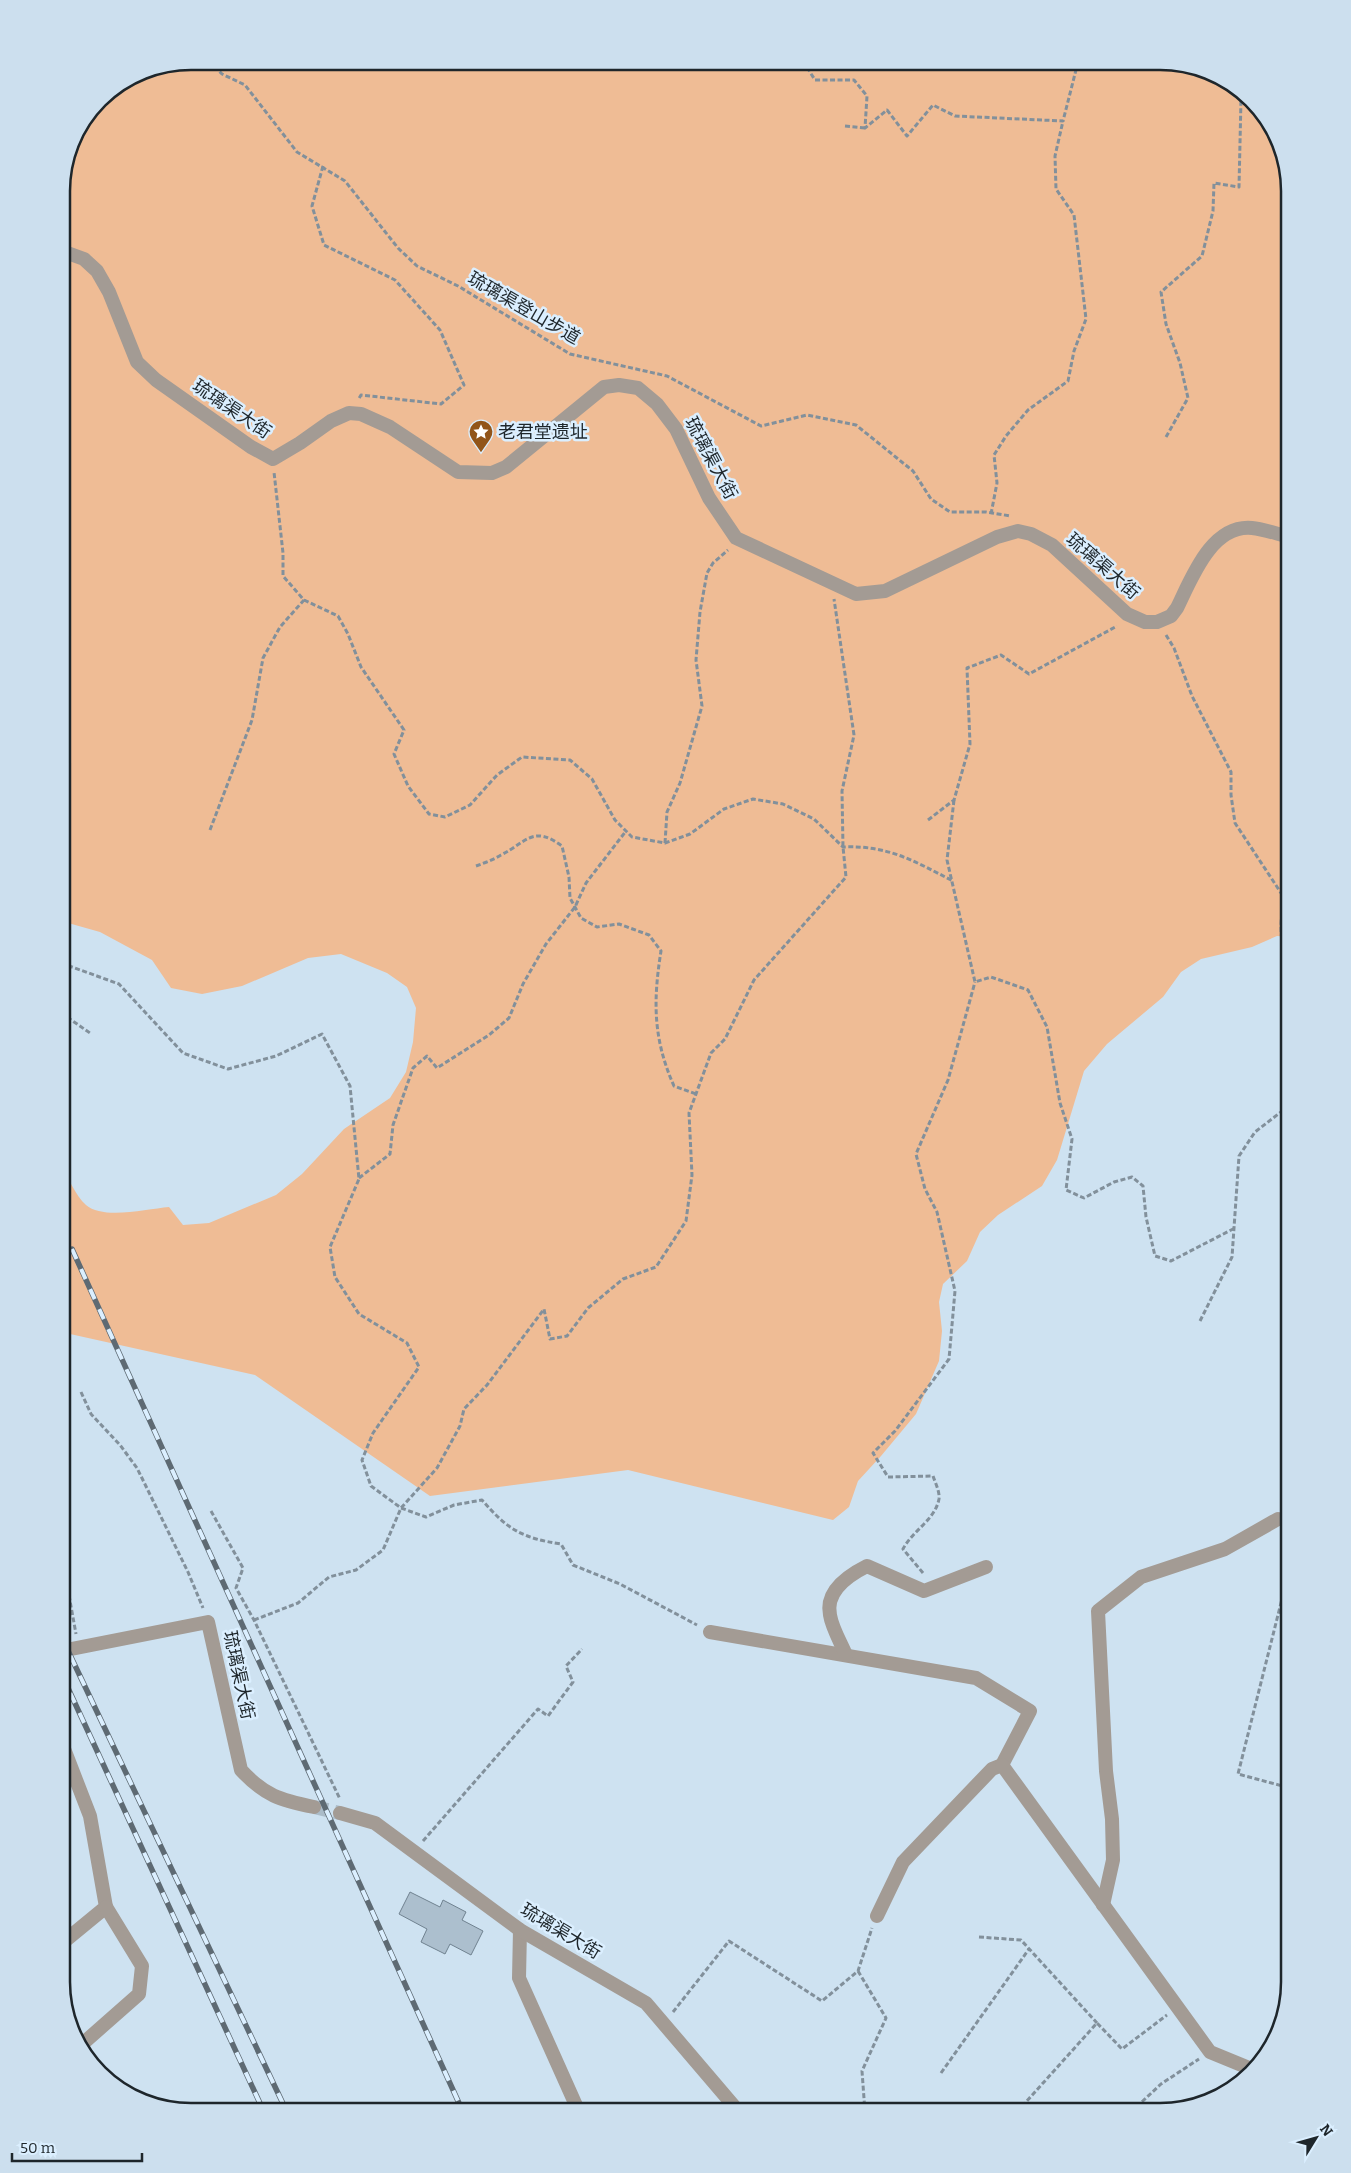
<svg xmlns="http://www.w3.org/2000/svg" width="1351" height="2173" viewBox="0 0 1351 2173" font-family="Bitter,'Noto Sans SC',serif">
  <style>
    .green { fill: #efbc95 }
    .building { fill: #acbfce; stroke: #708290 }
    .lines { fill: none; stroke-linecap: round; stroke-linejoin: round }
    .tertiary-tunnel { stroke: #abbcc9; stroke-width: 14; stroke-dasharray: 14 7; stroke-linecap: butt }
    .path { stroke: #82909b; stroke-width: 3; stroke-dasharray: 5 2.5; stroke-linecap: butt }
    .minor { stroke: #a39b94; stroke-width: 14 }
    .tertiary { stroke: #a39b94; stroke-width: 14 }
    .rail-casing { stroke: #5e6a73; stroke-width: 5.5 }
    .rail { stroke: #dbefff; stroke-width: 4; stroke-dasharray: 11; stroke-linecap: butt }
    .labels { text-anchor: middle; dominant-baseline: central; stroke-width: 5; stroke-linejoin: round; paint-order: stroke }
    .street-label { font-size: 18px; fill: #1e262b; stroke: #dbefff }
    .poi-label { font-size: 18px; fill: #1e262b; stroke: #dbefff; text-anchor: start }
    .rim { fill: none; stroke: #1e262b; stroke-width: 2.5 }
  </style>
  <rect width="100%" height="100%" fill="#cee2f1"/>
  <!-- green -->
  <path class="green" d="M191,61L1169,62L1232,83L1276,133L1290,191V937L1277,936L1252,947L1201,959L1181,972L1163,997L1107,1044L1084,1071L1057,1160L1042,1186L998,1215L980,1232L967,1261L943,1284L939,1302L942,1331L939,1361L916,1414L881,1456L858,1481L849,1507L833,1520L628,1470L430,1496L255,1375L61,1332V1165C68,1177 75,1195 86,1205C103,1220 147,1209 169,1207L183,1225L209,1223L276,1195L302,1174L344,1129L390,1098L406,1072L413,1042L416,1008L407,987L387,973L341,954L308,958L242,986L202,994L171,988L152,960L100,932L61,921L62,183L71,141L99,99L142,71Z"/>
  <!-- building -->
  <path class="building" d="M410,1892L440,1907L443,1900L466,1912L462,1920L483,1931L471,1955L450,1944L445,1954L421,1942L427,1929L399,1914Z"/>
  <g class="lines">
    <!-- tertiary-tunnel -->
    <path class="tertiary-tunnel" d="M314,1807L340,1813"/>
    <!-- path -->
    <g class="path">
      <path d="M209,61L222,74L245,85L297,152L345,181L398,248L417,266L458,286L570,354L667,376L761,426L807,415L856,425L913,471L931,499L950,512H986L1011,516"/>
      <path d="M803,61L815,80H854L867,96L865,128L887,110L907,136L933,105L955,116L1063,121L1078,62"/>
      <path d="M845,126L865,128"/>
      <path d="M323,166L312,206L324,245L395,280L440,330L464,385L441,404L361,395L358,400"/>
      <path d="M1166,437L1188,398L1180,363L1166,324L1161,292L1202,256L1213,211L1214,183L1239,187L1241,99L1226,81"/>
      <path d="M991,514L997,483L994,455L1006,436L1028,410L1068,381L1074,351L1086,319L1074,215L1056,189L1055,156L1063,121"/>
      <path d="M304,600L338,616L348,634L361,667L404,730L394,754L408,786L429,814L445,817L470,805L497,775L522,757L570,760L592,779L615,820L632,837L665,843L690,834L724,809L753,799L783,804L814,819L843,847C888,845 914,861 953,881"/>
      <path d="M1166,635L1174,648L1192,696L1231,772V795L1235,823L1285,899C1278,926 1282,936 1284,962C1285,984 1285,999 1290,1021"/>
      <path d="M954,800L947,860L975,982L991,977L1028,990L1047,1027L1060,1103L1072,1139L1066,1190L1084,1198L1114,1182L1132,1177L1143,1186L1146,1217L1155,1256L1171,1261L1235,1228"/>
      <path d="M928,820L954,800L970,744L967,668L1001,655L1029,674L1117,626"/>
      <path d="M210,830L252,720L263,658L280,627L304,600L283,576V553L274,472"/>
      <path d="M665,843L667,812L680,783L702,706L696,660L700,612L707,573L713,563L728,550"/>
      <path d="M476,866C484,863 493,860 501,855C528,841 533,825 562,846L569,877L570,898L581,918L597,927L619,924L649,935L661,951C653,1001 653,1039 674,1086L696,1094"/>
      <path d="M61,963L119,984L183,1053L228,1069L276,1056L322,1034L350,1086L359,1179L330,1247L335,1277L359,1314L407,1343L419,1367L373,1433L362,1460L371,1486L401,1508L426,1517L454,1505L482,1500C508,1530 522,1538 561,1544L573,1565L620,1584L697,1625"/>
      <path d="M61,1013L90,1033"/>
      <path d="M1290,1048L1287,1041L1290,1022"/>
      <path d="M359,1178L390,1154L393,1125L413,1068L427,1056L437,1068L489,1035L509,1018L523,984L546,944L575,907L586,883L626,831"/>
      <path d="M1200,1321L1232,1257L1239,1156L1255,1132L1290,1105"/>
      <path d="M81,1392L91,1414L120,1445L137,1468L188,1572L203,1608"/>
      <path d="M211,1511L243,1568L236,1588L254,1620L340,1799"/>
      <path d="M1282,1534V1599L1238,1774L1290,1788"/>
      <path d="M61,1551L76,1634"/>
      <path d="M923,1573L903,1549C913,1530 935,1520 939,1499C940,1492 935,1482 933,1476L888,1477L873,1453L895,1431L949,1359L955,1291L937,1212L925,1189L916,1154L948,1080L975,982"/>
      <path d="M254,1620L298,1603L329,1577L356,1570L383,1550L401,1508L437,1468L460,1426L464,1409L487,1385L544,1309L550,1339L567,1336L588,1308L623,1279L656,1267L686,1221L692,1175L689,1113L711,1053L725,1039L754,980L846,877L843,847L842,791L854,735L834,599"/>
      <path d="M423,1841L538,1709L548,1716L573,1682L566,1666L582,1649"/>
      <path d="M979,1937L1021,1940L1097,2023"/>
      <path d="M858,1971L886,2018L862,2071L865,2112"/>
      <path d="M673,2012L729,1941L822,2001L858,1971L872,1928"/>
      <path d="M941,2073L1029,1949"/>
      <path d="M1017,2112L1097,2023L1122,2049L1167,2015"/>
      <path d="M1131,2112L1161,2084L1199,2059"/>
    </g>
    <!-- minor -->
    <g class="minor">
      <path d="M710,1632L976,1678L1030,1711L1002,1765L992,1769L903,1862L877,1916"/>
      <path d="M846,1655C841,1643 832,1628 830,1615C825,1591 849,1575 867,1566L924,1591L986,1567"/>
      <path d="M1002,1765L1210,2052L1249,2068"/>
      <path d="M1103,1905L1113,1860L1112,1819L1106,1771L1098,1611L1141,1577L1225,1549L1278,1519"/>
      <path d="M520,1930L519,1978L579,2112"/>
      <path d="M61,1944L106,1907L90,1816L61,1741"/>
      <path d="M80,2046L139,1994L142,1966L106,1907"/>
    </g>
    <!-- tertiary -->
    <g class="tertiary">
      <path d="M62,251L84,259L97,271L109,292L137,362L156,380L251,447L273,459L300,443L331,421L349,413L361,414L390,427L458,472L492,473L506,467L604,387L619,385L638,388L657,404L676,429L709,498L736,538L856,594L885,591L997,537L1018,531L1031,534L1052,545L1127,614L1145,622H1157L1171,616L1177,608C1191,580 1211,524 1252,528C1264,529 1277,534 1290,537"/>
      <path d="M61,1651L208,1622L241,1770C265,1796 280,1800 314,1807"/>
      <path d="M340,1813L375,1823L520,1930L646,2003L739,2112"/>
    </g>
    <defs>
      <g id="rail">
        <path d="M72,1249L463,2112"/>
        <path d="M61,1636L287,2112"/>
        <path d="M61,1673L264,2112"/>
      </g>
    </defs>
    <!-- rail casing -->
    <use href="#rail" class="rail-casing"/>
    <!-- rail -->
    <use href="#rail" class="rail"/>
  </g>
  <!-- icons -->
  <defs>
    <symbol id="sight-pin" viewBox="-11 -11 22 30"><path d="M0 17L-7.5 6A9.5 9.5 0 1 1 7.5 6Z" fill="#925519" stroke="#dbefff"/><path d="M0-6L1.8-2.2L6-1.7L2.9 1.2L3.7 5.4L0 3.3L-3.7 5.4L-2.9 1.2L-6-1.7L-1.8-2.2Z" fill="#fff"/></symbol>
  </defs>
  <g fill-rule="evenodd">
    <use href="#sight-pin" x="467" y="418" width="28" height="38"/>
  </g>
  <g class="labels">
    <!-- street labels -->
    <g class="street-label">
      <text transform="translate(524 308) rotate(30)">琉璃渠登山步道</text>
      <text transform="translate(232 409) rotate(34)">琉璃渠大街</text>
      <text transform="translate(711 458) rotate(62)">琉璃渠大街</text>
      <text transform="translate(1103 566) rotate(41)">琉璃渠大街</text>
      <text transform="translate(239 1675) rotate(78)">琉璃渠大街</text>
      <text transform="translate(561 1931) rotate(31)">琉璃渠大街</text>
    </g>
    <!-- poi labels -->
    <g class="poi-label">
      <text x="498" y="432">老君堂遗址</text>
    </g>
  </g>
  <!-- crop -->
  <path d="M0 0H1351V2173H0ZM191 70H1160A121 121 0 0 1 1281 191V1982A121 121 0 0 1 1160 2103H191A121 121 0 0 1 70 1982V191A121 121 0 0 1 191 70Z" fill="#ccdfee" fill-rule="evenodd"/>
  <path class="rim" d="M191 70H1160A121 121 0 0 1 1281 191V1982A121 121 0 0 1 1160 2103H191A121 121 0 0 1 70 1982V191A121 121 0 0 1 191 70Z"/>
  <!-- north arrow -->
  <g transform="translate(1316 2138) rotate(53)" stroke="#dbefff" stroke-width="4" paint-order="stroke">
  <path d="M0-4L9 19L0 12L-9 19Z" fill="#1e262b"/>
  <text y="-8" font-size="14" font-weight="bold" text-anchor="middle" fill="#1e262b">N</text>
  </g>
  <!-- scale -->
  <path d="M12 2153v8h130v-8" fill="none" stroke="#1e262b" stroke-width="2.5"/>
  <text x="20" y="2153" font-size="15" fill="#1e262b" stroke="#dbefff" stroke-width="4" paint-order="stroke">50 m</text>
</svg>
